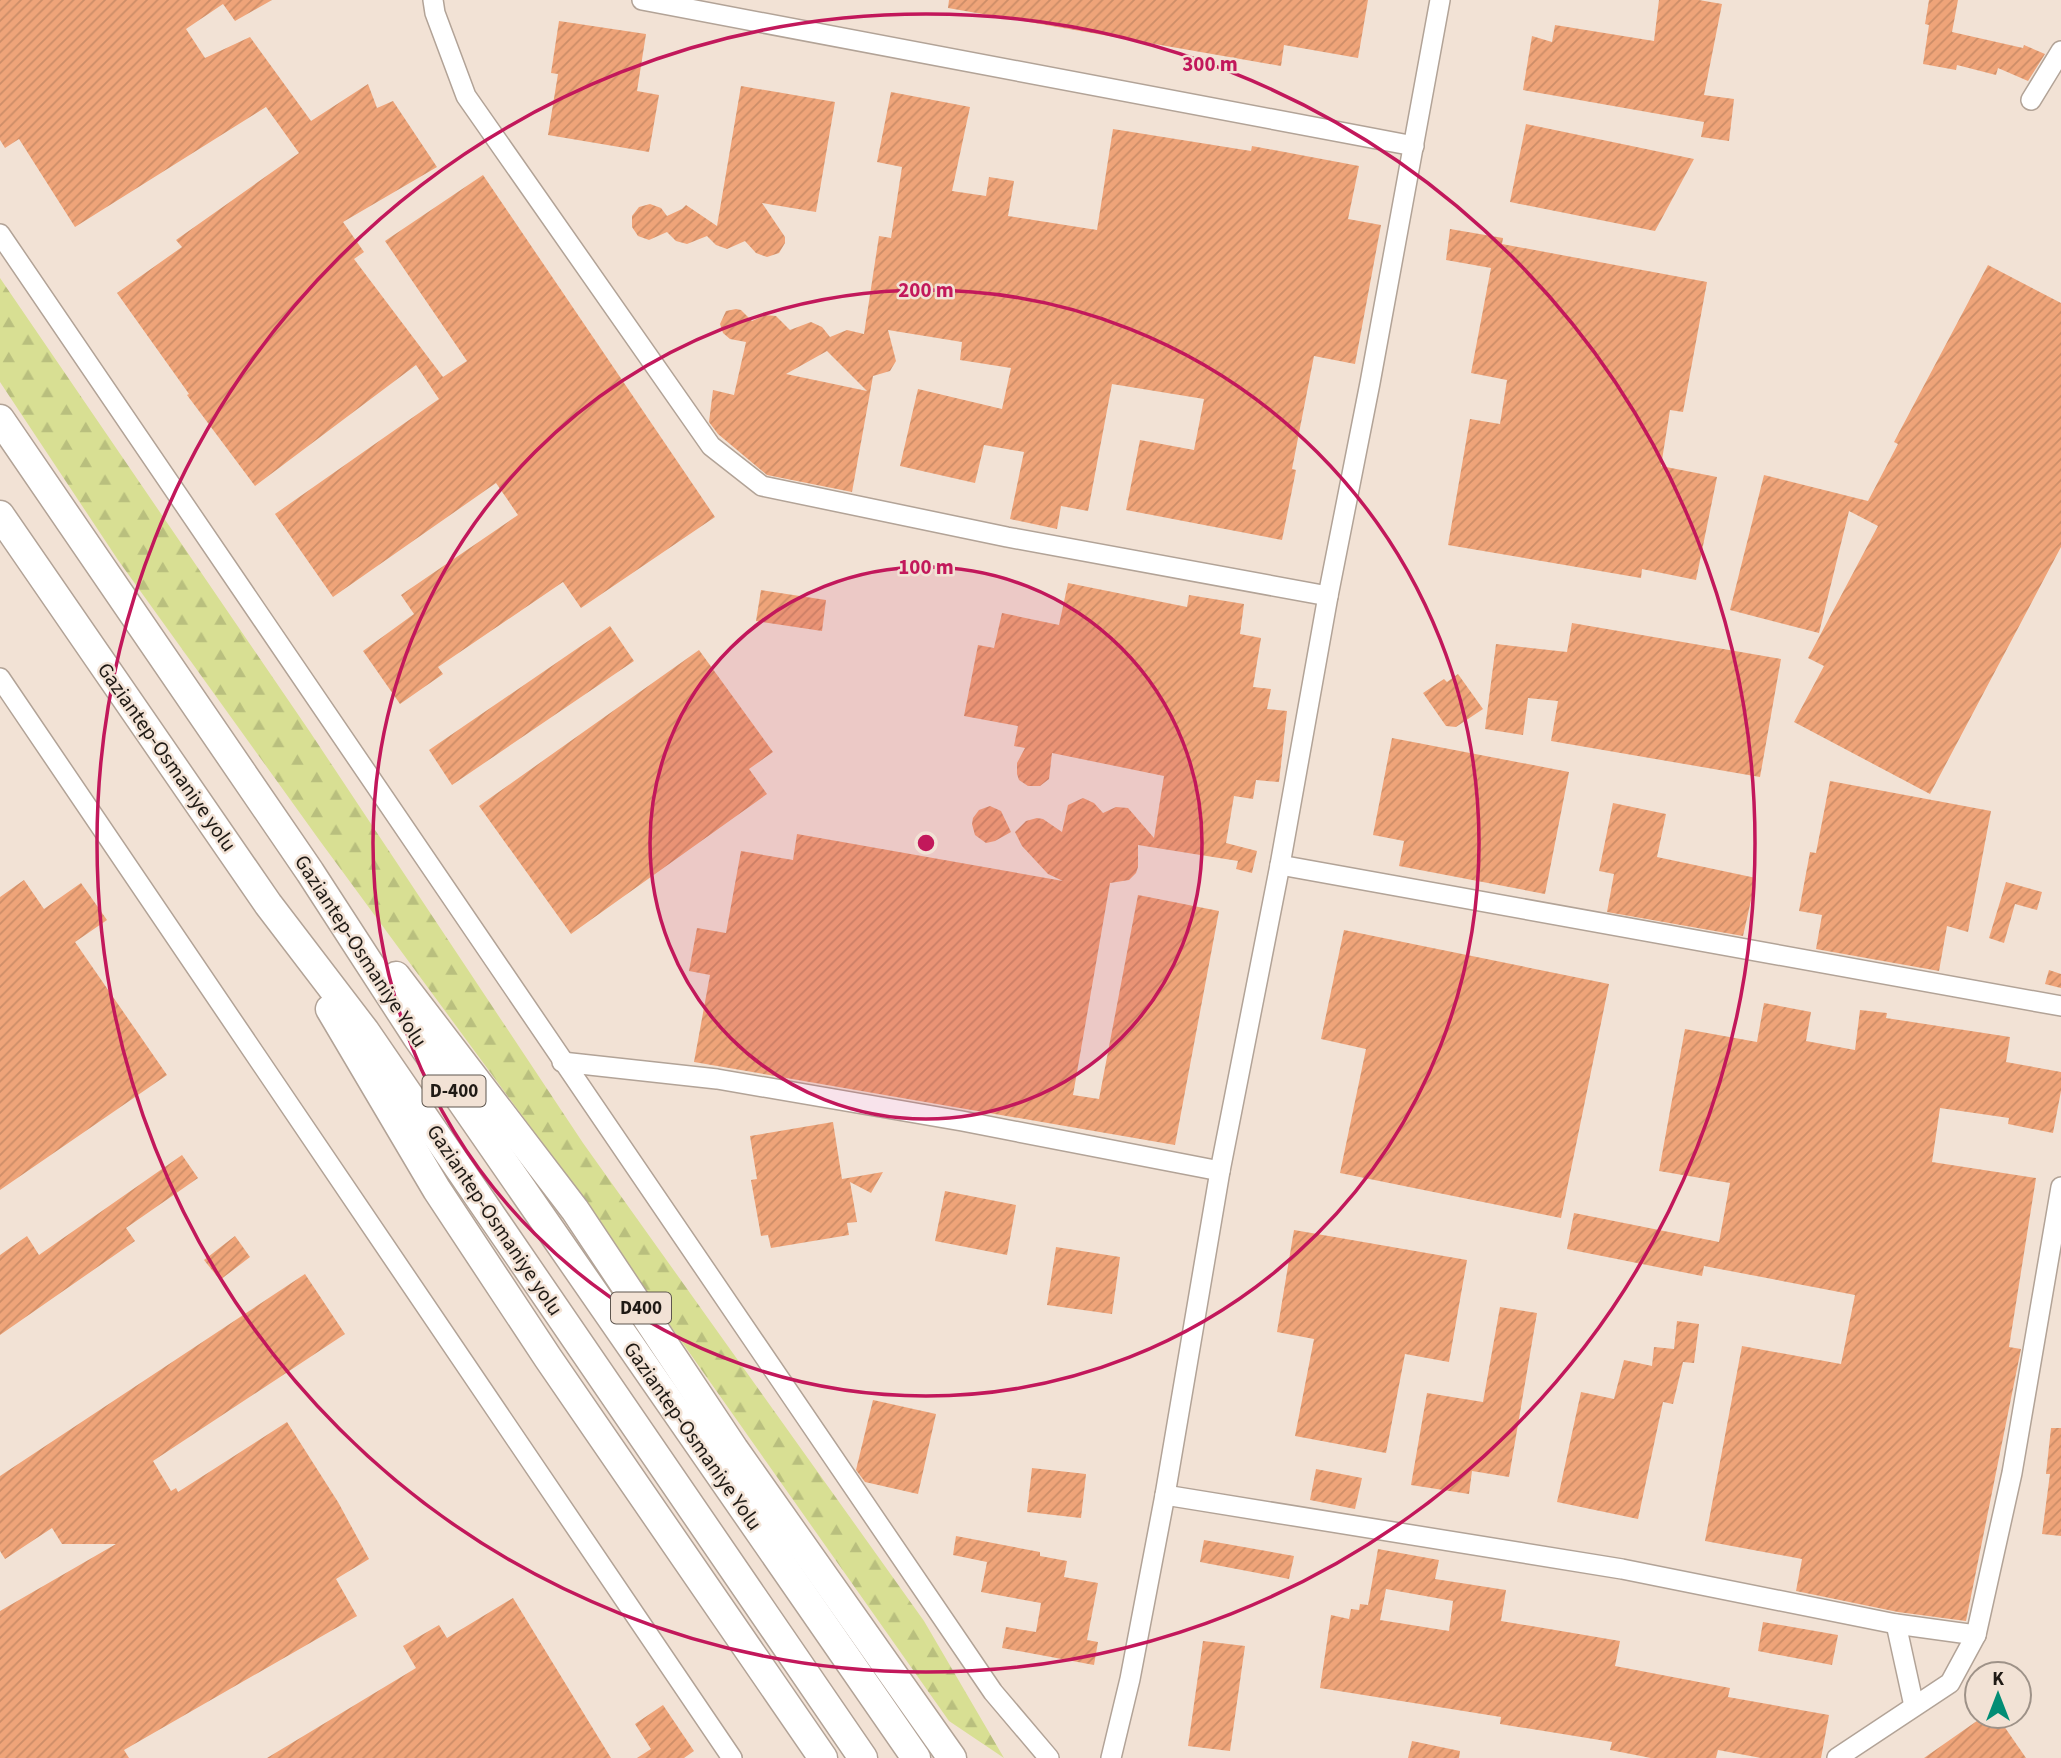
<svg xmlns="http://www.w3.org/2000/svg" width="2061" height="1758" viewBox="0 0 2061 1758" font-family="'Source Sans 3',sans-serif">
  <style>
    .forest { fill: url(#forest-firs) }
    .building { fill: url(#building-hatch); fill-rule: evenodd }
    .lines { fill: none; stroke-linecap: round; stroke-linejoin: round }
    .minor-casing { stroke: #b2a397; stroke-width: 22 }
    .highway-casing { stroke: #b2a397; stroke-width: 31 }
    .minor { stroke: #fff; stroke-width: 19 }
    .highway { stroke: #fff; stroke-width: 28 }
    .ring { fill: none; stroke: #c2185b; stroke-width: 3.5 }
    .labels { text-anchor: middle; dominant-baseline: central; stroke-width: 5; stroke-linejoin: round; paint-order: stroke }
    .shield { fill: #f2e2d5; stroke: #5e564f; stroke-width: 2 }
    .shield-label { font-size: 19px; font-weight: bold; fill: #1f1a15 }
    .street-label { font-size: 21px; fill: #1f1a15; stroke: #f2e2d5 }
    .centre { fill: #c2185b; stroke: #f2e2d5; stroke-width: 3.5 }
    .ring-label { font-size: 21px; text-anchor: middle; font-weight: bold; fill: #c2185b; stroke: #f2e2d5; stroke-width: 5; stroke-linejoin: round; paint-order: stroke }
  </style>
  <defs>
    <pattern id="forest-firs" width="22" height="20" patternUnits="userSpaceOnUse" patternTransform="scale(1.75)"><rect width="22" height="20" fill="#d8df93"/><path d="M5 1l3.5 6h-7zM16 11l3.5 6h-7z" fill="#b9bf7e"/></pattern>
    <pattern id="building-hatch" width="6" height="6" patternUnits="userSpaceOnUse" patternTransform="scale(1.75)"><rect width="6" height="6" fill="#efa479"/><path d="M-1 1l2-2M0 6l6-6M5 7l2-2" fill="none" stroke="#cc8d68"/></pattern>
  </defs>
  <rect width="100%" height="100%" fill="#f2e2d5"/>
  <!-- forest -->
  <path class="forest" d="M0,278L310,732L583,1143L924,1621L1004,1758L949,1721L529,1125L320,841L118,560L0,382Z"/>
  <!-- building -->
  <g class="building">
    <path d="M0,0H272L235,21L223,4L186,29L205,58L250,37L311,121L368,84L377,108L393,101L437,167L343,222L364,252L354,259L443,377L467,361L385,241L483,175L715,517L581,608L563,582L438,667L443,674L400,704L363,651L414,614L401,595L518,515L496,483L333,597L275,514L439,399L416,365L255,486L187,395L189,394L117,293L182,247L176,240L299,153L266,107L75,227L19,139L5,148L0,140Z"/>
    <path d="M949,0H1368L1358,58L1284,45L1281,66L948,8Z"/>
    <path d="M1659,0H1699L1722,4L1704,95L1734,99L1729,141L1701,137L1704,122L1523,90L1532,36L1552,42L1555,25L1654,41Z"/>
    <path d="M1929,0H1958L1952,32L2023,48L2024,45L2045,54L2028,81L1998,68L1996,75L1957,65L1956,70L1923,64L1929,25L1925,24Z"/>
    <path d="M559,21L646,34L637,91L659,95L649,152L548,135L558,74L551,73Z"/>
    <path d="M741,86L835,102L816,212L762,203L785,237V243L779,253L767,257L756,253L745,241L727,249L716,245L707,236L687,244L676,241L667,232L649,240L638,236L632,227V216L639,207L650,204L661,208L667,216L682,209L686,205L717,226Z"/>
    <path d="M891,92L970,107L952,191L986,196L989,177L1014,181L1008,216L1097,230L1113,129L1251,151L1252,146L1359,166L1348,219L1381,225L1355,364L1314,356L1292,469L1296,470L1282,540L1126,510L1140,440L1194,450L1204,399L1112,384L1088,511L1061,506L1057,529L1010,519L1024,452L984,445L975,483L900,466L918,389L1002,409L1011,368L960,360L962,342L888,330L896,361L890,371L873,376L852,492L767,475L718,434L709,422L713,390L734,395L746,342L730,339L723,333L720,324L726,311L736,309L741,310L752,321L765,315L776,316L790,330L811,322L822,327L830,337L847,330L864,334L879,236L891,238L902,167L877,162ZM827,351L867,391L786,374Z"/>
    <path d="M1526,124L1694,159L1655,231L1510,202Z"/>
    <path d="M1450,229L1503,238L1502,244L1707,282L1683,412L1670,410L1661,466L1717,477L1696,580L1642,569L1641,578L1448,545L1470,419L1500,424L1507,380L1471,373L1491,268L1446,260Z"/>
    <path d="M1988,265L2061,303V547L1930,794L1794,722L1824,666L1808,658L1878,526L1849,511L1819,633L1730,610L1764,475L1868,501L1898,444L1894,442Z"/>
    <path d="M1068,583L1187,607L1189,595L1244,604L1240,634L1261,638L1253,687L1271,689L1267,709L1287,711L1279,782L1256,780L1253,799L1234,796L1226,843L1257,851L1252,873L1236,869L1238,861L1138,845V867L1136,873L1129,880L1110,883L1073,1095L1099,1099L1138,895L1219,911L1175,1145L694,1062L710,975L689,971L697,928L726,933L741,851L793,860L797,834L1063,881L1048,874L1022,846L1015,832L1026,821L1037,818L1043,819L1062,832L1068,805L1083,798L1094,803L1103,813L1116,807L1128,808L1154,838L1164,776L1052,753L1049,779L1040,786H1028L1019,780L1017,774V763L1025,748L1014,746L1018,726L964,716L978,645L994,648L1002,613L1059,625Z"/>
    <path d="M761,590L826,600L822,631L756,621Z"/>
    <path d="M1572,623L1781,659L1760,777L1551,741L1558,701L1528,698L1523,735L1485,729L1496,644L1567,652Z"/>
    <path d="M610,626L634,661L452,785L429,750Z"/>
    <path d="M699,650L773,752L749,769L767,794L571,934L479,806Z"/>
    <path d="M1458,674L1483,709L1456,727L1446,726L1423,693L1444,679L1447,682Z"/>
    <path d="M1392,738L1569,772L1545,894L1399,866L1404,841L1373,835Z"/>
    <path d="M1830,781L1991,811L1968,932L1947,926L1939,971L1816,949L1822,915L1799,911L1810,852L1816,853Z"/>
    <path d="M1613,803L1666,814L1657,857L1756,878L1743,936L1607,912L1614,874L1599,871Z"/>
    <path d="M990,806L1001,811L1011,832L995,841L986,843L975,835L972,824L973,818L979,810Z"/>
    <path d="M24,880L44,909L81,883L107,920L75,942L167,1075L0,1190V897Z"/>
    <path d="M2006,882L2042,892L2037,910L2015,904L2004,943L1989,938Z"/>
    <path d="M1344,930L1609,984L1561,1218L1340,1173L1366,1049L1321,1039Z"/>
    <path d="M2049,970L2061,974V988L2045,984Z"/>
    <path d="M1764,1003L1811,1012L1806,1041L1855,1050L1860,1010L1887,1013L1886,1018L2010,1037L2006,1062L2061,1072V1091L2053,1133L2008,1124L2009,1118L1940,1108L1932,1162L2036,1178L2009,1347L2021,1349L1966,1621L1898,1612L1796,1591L1802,1559L1705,1541L1742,1346L1841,1364L1855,1295L1704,1266L1702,1276L1567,1249L1574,1213L1719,1242L1730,1183L1659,1171L1685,1029L1757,1042Z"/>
    <path d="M833,1122L842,1179L883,1172L871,1193L850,1182L857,1222L847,1223L849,1235L771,1248L768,1235L761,1236L751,1180L757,1179L750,1136Z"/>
    <path d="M182,1155L198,1178L126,1228L135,1241L0,1335V1255L27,1236L39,1255Z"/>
    <path d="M945,1191L1016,1205L1007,1255L935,1241Z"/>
    <path d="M1294,1230L1467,1260L1449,1362L1405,1354L1386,1453L1295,1436L1314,1339L1277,1332Z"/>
    <path d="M235,1236L250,1257L220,1280L204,1260Z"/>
    <path d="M1056,1247L1120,1257L1112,1314L1047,1305Z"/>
    <path d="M305,1274L345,1334L153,1461L171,1491L176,1488L178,1492L287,1422L338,1502L369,1559L336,1579L357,1616L124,1750L129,1758H0V1611L116,1544H62L52,1528L5,1559L0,1551V1476Z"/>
    <path d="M1500,1307L1537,1313L1509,1477L1472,1471L1469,1494L1411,1485L1427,1393L1483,1402Z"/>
    <path d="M1677,1321L1699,1324L1694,1363L1683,1362L1673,1404L1663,1402L1638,1519L1557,1502L1581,1392L1614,1399L1624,1360L1652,1366L1654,1347L1674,1349Z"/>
    <path d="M873,1400L936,1414L918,1494L865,1482L856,1470Z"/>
    <path d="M2051,1428H2061V1536L2042,1534L2050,1474H2046Z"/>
    <path d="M1032,1468L1086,1474L1081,1518L1027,1512Z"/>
    <path d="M1316,1469L1362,1478L1355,1509L1310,1500Z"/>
    <path d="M956,1536L1040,1552V1556L1067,1561L1064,1577L1098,1583L1087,1640L1098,1642L1094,1665L1002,1648L1006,1627L1036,1632L1041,1603L981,1592L987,1562L953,1555Z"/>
    <path d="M1204,1540L1294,1556L1289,1579L1200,1562Z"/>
    <path d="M1378,1549L1439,1560L1435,1579L1506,1590L1501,1621L1620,1641L1615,1666L1730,1688L1728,1697L1829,1715L1821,1758H1761L1718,1750L1716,1758H1651L1610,1750L1612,1742L1500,1724L1501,1717L1320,1688L1331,1615L1349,1619L1351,1609L1359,1610L1360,1604L1368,1605ZM1386,1589L1453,1601L1449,1631L1380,1620Z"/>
    <path d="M513,1598L611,1758H267L416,1668L403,1646L439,1625L447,1638Z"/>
    <path d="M1763,1622L1838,1635L1832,1665L1758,1651Z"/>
    <path d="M1203,1641L1245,1646L1230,1751L1188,1746Z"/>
    <path d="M663,1705L694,1751L684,1758H637L651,1749L635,1724Z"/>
    <path d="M1984,1716H1997L2026,1758H1924Z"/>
    <path d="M1412,1741L1460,1751L1459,1758H1408Z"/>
  </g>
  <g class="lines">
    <defs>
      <g id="minor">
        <path d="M433,0L435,13L466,96L711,446L762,486L1007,537L1328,596"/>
        <path d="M642,0L1414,146"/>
        <path d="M2031,100L2061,51"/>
        <path d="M0,234L993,1692L1049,1758"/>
        <path d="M0,678L732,1758"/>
        <path d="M1280,865L2061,1006"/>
        <path d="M562,1062L717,1079L962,1121L1220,1171"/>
        <path d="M1165,1495L1622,1569L1896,1624L1976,1635"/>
        <path d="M1896,1624L1914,1706"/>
        <path d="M1111,1758L1130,1679L1165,1495L1220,1171L1280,865L1328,596L1370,383L1440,0"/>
        <path d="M1837,1758L1950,1683L1976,1635L2012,1473L2061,1187"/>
      </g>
      <g id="highway">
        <path d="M0,419L310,872L417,1037L916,1758"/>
        <path d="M0,515L268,904L365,1031L863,1758"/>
        <path d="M396,976L575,1210L734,1449L952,1758"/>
        <path d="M330,1009L437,1190L548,1358L823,1758"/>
      </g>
    </defs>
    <!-- minor casing -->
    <use href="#minor" class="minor-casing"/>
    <!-- highway casing -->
    <use href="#highway" class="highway-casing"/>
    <!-- minor -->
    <use href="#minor" class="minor"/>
    <!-- highway -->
    <use href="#highway" class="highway"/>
  </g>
  <!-- distance rings -->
  <circle cx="926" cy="843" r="276" fill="#c2185b" fill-opacity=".12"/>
  <g class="ring">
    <circle cx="926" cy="843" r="276"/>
    <circle cx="926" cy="843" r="553"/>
    <circle cx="926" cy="843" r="829"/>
  </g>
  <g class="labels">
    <!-- shield labels -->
    <g class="shield">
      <rect x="422.5" y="1075.5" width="63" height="31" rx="5"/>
      <rect x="611" y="1292.5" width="60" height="31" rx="5"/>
    </g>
    <g class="shield-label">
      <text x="454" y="1091">D-400</text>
      <text x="641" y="1308">D400</text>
    </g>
    <!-- street labels -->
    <g class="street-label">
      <text transform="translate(167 757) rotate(55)">Gaziantep-Osmaniye yolu</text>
      <text transform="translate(361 951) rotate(57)">Gaziantep-Osmaniye Yolu</text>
      <text transform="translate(495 1220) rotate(56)">Gaziantep-Osmaniye yolu</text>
      <text transform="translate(693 1436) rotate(55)">Gaziantep-Osmaniye Yolu</text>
    </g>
  </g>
  <circle cx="926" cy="843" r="10" class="centre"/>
  <g class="ring-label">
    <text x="1210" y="71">300 m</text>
    <text x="926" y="297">200 m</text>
    <text x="926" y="574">100 m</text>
  </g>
  <!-- north arrow -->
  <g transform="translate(1998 1695)"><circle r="33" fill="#f2e2d5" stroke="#9e9288" stroke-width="2"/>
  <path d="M0-5L12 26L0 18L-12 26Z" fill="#028d75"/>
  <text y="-10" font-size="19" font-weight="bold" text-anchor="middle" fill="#1f1a15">K</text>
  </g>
</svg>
